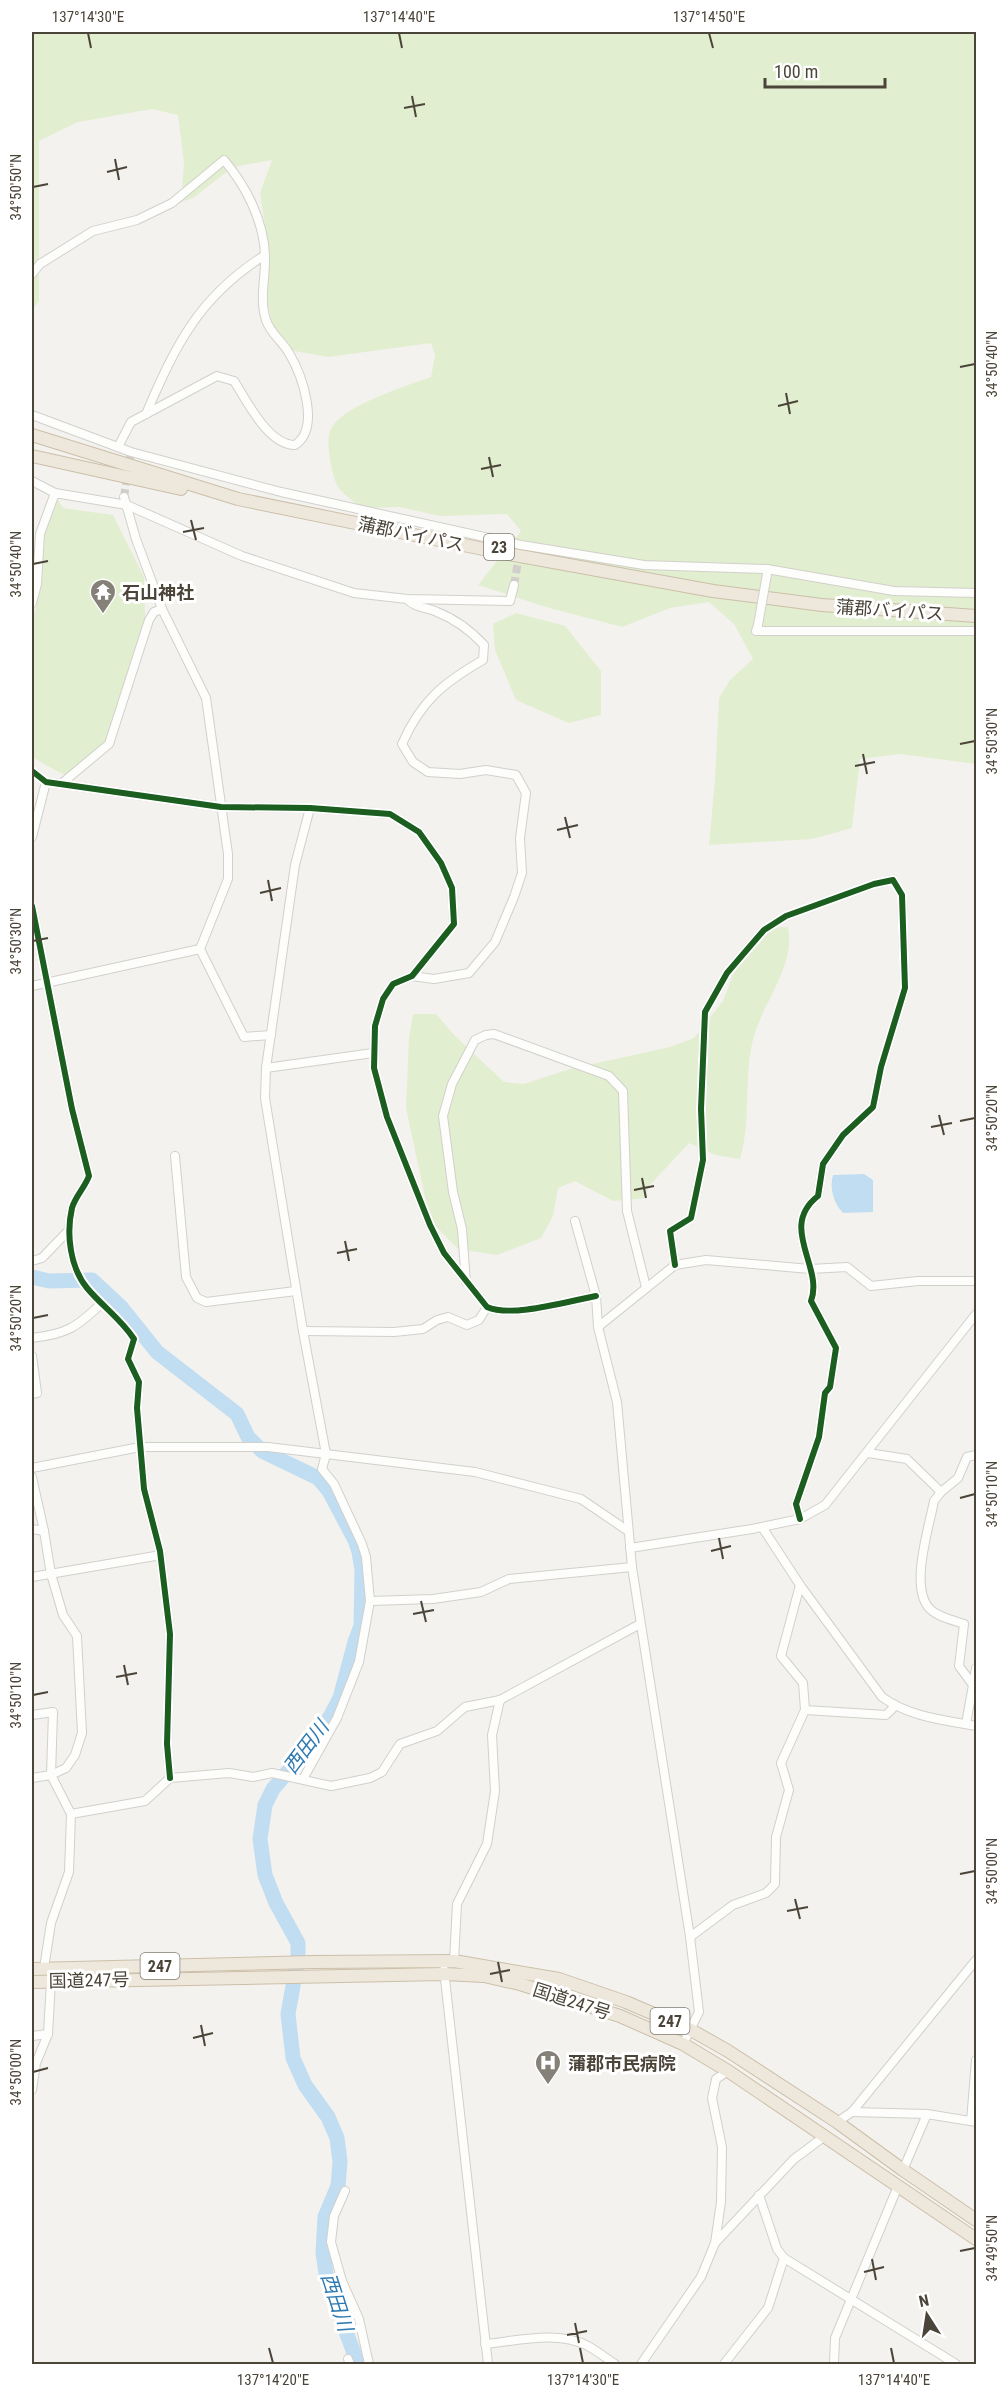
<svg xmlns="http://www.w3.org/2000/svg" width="1008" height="2396" viewBox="0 0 1008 2396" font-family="'Roboto Condensed','Noto Sans JP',sans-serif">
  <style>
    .green { fill: #e1eecf }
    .water { fill: #c0ddf1 }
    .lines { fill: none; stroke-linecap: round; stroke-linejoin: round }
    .river { stroke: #c0ddf1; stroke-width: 15 }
    .minor-tunnel { stroke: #d2cfca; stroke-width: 8; stroke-dasharray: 8 4; stroke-linecap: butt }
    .minor-casing { stroke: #d2d0cb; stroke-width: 10 }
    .highway-casing { stroke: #ccbfa9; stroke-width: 14 }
    .minor { stroke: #fdfdfc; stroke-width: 8 }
    .highway { stroke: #ede8db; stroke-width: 12 }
    .minor-bridge-casing { stroke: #d2d0cb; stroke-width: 10; stroke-linecap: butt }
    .minor-bridge { stroke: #fdfdfc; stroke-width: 8 }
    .cycleway-casing { stroke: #fff; stroke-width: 10 }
    .cycleway { stroke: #1b5e20; stroke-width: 6 }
    .ticks { fill: none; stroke: #4b4439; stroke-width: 2 }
    .labels { text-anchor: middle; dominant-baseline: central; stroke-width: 6; stroke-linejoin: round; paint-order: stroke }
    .shield { fill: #fff; stroke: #817c74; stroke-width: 1.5 }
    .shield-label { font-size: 16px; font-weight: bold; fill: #4b4439 }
    .street-label { font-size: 18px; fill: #4b4439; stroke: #fff }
    .poi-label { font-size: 18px; font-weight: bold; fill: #4b4439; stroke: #fff; text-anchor: start }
    .water-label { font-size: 20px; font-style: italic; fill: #2e7ab2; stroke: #fff }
    .neatline { fill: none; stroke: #4b4439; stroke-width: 2 }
    .ticks-label { font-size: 15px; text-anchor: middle; fill: #4b4439 }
  </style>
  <rect width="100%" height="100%" fill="#f4f2ee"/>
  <!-- green -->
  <g class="green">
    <path d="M32,32H976V764L900,754L860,759L852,828L812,839L709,845L715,780L719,698L730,680L753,659L734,624L709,602L670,608L622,627L546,607L478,585L521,531L507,514L440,516L400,507L361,508C338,488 336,491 330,460C329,450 326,436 332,427C345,405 406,386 431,377L435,355L431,343L328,357L278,348L268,305L264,267L265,226L260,193L272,160L233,167L193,198L181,202L184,163L178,115L152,109L78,122L39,141V301L32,310Z"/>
    <path d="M58,500L63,508L113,515L144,577L145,618L106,741L66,776L32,757V622L42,584L45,534Z"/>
    <path d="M516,613L565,626L601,671V715L569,723L516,700L495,650L493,624Z"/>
    <path d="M788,927C796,968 760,1005 752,1044C744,1082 751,1122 740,1159L716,1155L689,1143L648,1187L646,1198L613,1201L575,1181L558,1188L553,1216L541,1238L497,1255L458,1249L430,1220L406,1108L409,1038L413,1014H436L455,1036L504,1082L524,1084L570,1069L670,1047L694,1038L723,1001L738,961L763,928Z"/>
  </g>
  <!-- water -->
  <path class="water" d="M864,1174L873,1180V1212L843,1213C834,1204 829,1188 833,1175Z"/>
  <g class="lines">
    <!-- river -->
    <path class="river" d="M32,1277L49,1281L92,1280L121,1307L157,1352L237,1414L248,1437L262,1451L318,1478L329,1491L355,1540L359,1552L362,1570L361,1626L355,1642L340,1698L330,1717L314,1741L273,1789L265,1805L260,1839L265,1875L276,1903L298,1943V1958L288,2014L293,2058L305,2085L328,2117L337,2138L340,2162L338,2186L325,2217L323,2253L327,2280L358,2364"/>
    <!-- minor-tunnel -->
    <g class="minor-tunnel">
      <path d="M124,497L131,452"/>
      <path d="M514,585L520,550"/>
    </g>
    <defs>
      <g id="minor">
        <path d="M32,274L40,264L93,231L137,220L172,203L224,160C246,186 264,221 265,256C266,276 259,299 266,320C270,333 282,341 289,353C302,375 321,428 295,445C268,445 247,401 234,381L217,376L131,422L118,447"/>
        <path d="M146,414C176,344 199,297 265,255"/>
        <path d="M32,415L131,452L281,492L521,545L644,565L767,569"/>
        <path d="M32,481L55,493"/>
        <path d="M124,497L136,539L162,609L206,698L228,854V879L200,949L244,1037L271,1035"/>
        <path d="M767,573V569L894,591L976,593"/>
        <path d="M407,599C415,608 426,607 437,612C455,619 471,631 484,645L483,660C443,683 421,701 402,744L413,762L428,772L460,774L486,770L516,775L526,793L520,838L522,873L514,897L495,942L469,973L434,979L412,976"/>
        <path d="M32,603L37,584L40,534L55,493L127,505L242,556L354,593L407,599L510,601L514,585"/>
        <path d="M758,625L756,631H976"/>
        <path d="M32,771L46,782L221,807L310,808L390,814L419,832L441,863L452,888L454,924L412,976L393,984L383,999L375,1026L374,1068L387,1117L430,1225L444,1253L487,1307C512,1318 568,1301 596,1296"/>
        <path d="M61,784L109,744L149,620L154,612L162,609"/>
        <path d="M32,837L46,782"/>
        <path d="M32,906L72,1109L89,1176C85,1187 75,1197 72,1208C66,1234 70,1267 87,1288C102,1306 121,1319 134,1339L128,1359L139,1382L137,1408L144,1489L160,1551L170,1634L167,1744L170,1778"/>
        <path d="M32,986L200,949"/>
        <path d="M266,1068L373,1053"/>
        <path d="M175,1156L186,1277L197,1298L206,1302L296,1291"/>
        <path d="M575,1221L596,1296L598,1327L617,1402L632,1567L690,1937L699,2012L683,2044"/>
        <path d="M32,1261L42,1258L68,1231"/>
        <path d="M675,1265L670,1231L691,1218L703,1160L701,1109L705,1012L727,973L764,930L786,916L874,884L893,880L902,895L905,988L881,1067L873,1107L843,1135L823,1164L818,1196C778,1227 824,1267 811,1301L836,1348L830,1387L825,1393L819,1437L796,1504L800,1519"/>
        <path d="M466,1282L462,1229L453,1192L443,1116L452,1084L475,1040L486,1035L494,1034L609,1076L623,1091L627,1211L646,1287"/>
        <path d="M598,1327L675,1265L706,1260L810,1269L847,1267L871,1286L918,1281H976"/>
        <path d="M303,1331L394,1332L423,1329L437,1320L448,1317L467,1325L479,1320L487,1307"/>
        <path d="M32,1338C67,1334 77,1327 102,1303"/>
        <path d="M32,1356L37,1393L32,1394"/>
        <path d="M868,1453L907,1459L941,1492"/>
        <path d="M976,1455L967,1457L958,1478L941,1492L934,1501C929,1528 909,1588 930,1609C938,1617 953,1620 964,1624L959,1666L973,1685L976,1668"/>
        <path d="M32,1468L140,1447H268L475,1472L581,1499L628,1531"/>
        <path d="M32,1477L44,1531L51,1574L63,1615L77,1636L82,1733L75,1755L66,1768L51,1775L32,1778"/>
        <path d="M762,1527L800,1585L882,1697C910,1717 943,1720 976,1726"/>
        <path d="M32,1529L44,1531"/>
        <path d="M630,1548L752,1529L800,1519L825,1505L976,1314"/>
        <path d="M32,1577L161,1555"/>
        <path d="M370,1601L433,1599L481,1592L509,1579L632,1567"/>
        <path d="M805,1710L886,1715L895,1706"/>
        <path d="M32,1715L53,1712L51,1775L71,1814"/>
        <path d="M966,1724L973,1685"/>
        <path d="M303,1779L337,1718L359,1662L370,1601L366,1557L362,1544L334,1484L322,1469L326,1454L303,1331L265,1098L266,1068L295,865L310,808"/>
        <path d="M690,1937L733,1905L766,1893L775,1884L776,1837L789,1790L781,1763L805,1710L803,1683L781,1656L800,1585"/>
        <path d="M454,1961L457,1904L487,1844L495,1791L492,1735L500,1700"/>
        <path d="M44,1968L51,1923L69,1872L71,1814L145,1801L170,1778L229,1773L253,1777L272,1773L331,1786L370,1778L382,1772L400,1744L437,1731L465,1707L500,1700L640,1624"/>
        <path d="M444,1970L488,2364"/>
        <path d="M32,2036L48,2034"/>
        <path d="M32,2090L36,2063L48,2034L51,1981"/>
        <path d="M852,2112L927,2114L976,2122"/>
        <path d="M971,2121L976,2060"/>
        <path d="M837,2122L852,2112L976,1960"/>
        <path d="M903,2170L927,2114"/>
        <path d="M345,2191L334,2216L331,2242L342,2281L359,2319L369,2364"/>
        <path d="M759,2195L777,2249L784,2258L956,2364"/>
        <path d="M715,2243L794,2159L825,2136"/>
        <path d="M485,2344C517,2341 557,2330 588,2346C597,2351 606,2358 615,2364"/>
        <path d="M348,2359L350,2364"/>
        <path d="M641,2364L701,2277L715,2243L721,2202L722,2147L712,2098L716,2079L728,2071"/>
        <path d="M724,2364L768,2308L784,2258"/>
        <path d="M834,2364L835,2338L898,2186"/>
      </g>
      <g id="highway">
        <path d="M32,435L238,499L498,552L713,591L822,605L976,616"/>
        <path d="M32,456L181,489"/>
        <path d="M32,1969L313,1962L454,1961L559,1979L626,2002L691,2030L728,2051L837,2122L903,2170L976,2220"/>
        <path d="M32,1982L444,1974L484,1976L520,1984L620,2016L683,2044L728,2071L976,2239"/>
      </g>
    </defs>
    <!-- minor casing -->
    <use href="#minor" class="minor-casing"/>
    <!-- highway casing -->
    <use href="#highway" class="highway-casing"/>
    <!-- minor -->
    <use href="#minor" class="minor"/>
    <!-- highway -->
    <use href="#highway" class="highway"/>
    <defs>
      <path id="minor-bridge" d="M758,625L767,574"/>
    </defs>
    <!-- minor-bridge casing -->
    <use href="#minor-bridge" class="minor-bridge-casing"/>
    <!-- minor-bridge -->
    <use href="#minor-bridge" class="minor-bridge"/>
    <defs>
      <g id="cycleway">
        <path d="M32,771L46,782L221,807L310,808L390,814L419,832L441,863L452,888L454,924L412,976L393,984L383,999L375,1026L374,1068L387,1117L430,1225L444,1253L487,1307C512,1318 568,1301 596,1296"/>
        <path d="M32,906L72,1109L89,1176C85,1187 75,1197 72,1208C66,1234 70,1267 87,1288C102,1306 121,1319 134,1339L128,1359L139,1382L137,1408L144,1489L160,1551L170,1634L167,1744L170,1778"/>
        <path d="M675,1265L670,1231L691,1218L703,1160L701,1109L705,1012L727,973L764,930L786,916L874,884L893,880L902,895L905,988L881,1067L873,1107L843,1135L823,1164L818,1196C778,1227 824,1267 811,1301L836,1348L830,1387L825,1393L819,1437L796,1504L800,1519"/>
      </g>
    </defs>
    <!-- cycleway casing -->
    <use href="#cycleway" class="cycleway-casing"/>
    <!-- cycleway -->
    <use href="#cycleway" class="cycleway"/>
  </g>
  <!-- ticks -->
  <path class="ticks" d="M88,33L91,48M399,33L402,48M709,33L713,48M412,96L416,117M404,108L425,104M115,159L119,180M107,172L127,167M33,187L48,184M960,367L975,364M786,393L790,414M778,406L798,401M489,457L493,477M481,469L501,465M191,520L196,540M183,532L204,528M33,564L48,561M960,744L975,741M863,754L867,774M855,766L875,762M565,817L570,838M557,830L578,825M268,880L272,901M260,893L281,888M33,941L48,938M939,1115L944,1135M960,1121L975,1118M931,1127L952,1123M642,1178L646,1198M634,1190L654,1186M345,1241L349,1261M337,1253L357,1249M33,1318L48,1315M960,1498L975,1494M719,1538L723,1559M711,1551L731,1546M421,1601L426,1622M413,1614L434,1610M124,1665L128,1685M116,1677L137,1673M33,1695L48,1692M960,1874L975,1871M795,1899L800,1919M787,1911L808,1907M498,1962L502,1982M490,1974L510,1970M201,2025L205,2046M193,2038L213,2033M33,2072L48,2068M960,2251L975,2248M872,2259L876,2280M864,2272L884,2267M575,2323L579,2343M567,2335L587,2331M269,2348L273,2363M580,2348L583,2363M891,2348L894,2363"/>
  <!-- icons -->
  <defs>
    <symbol id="temple-pin" viewBox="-11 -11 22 30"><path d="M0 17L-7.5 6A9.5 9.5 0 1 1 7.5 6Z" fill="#868178" stroke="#fff"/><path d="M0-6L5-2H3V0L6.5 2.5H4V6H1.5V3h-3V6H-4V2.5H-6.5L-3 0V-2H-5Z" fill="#fff"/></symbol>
    <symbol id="hospital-pin" viewBox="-11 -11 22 30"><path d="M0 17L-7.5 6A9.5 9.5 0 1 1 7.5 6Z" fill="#868178" stroke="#fff"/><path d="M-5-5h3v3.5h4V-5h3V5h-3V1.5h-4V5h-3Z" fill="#fff"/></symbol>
  </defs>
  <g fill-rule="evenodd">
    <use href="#temple-pin" x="88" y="577" width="30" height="40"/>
    <use href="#hospital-pin" x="533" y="2048" width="30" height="40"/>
  </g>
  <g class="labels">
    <!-- shield labels -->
    <g class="shield">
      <rect x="484" y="534" width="30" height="26" rx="4.5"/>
      <rect x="140.5" y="1953" width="39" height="26" rx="4.5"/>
      <rect x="650.5" y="2008" width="39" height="26" rx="4.5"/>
    </g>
    <g class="shield-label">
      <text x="499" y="547">23</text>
      <text x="160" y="1966">247</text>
      <text x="670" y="2021">247</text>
    </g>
    <!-- street labels -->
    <g class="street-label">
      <text transform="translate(411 534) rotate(12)">蒲郡バイパス</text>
      <text transform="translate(890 610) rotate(4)">蒲郡バイパス</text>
      <text transform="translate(89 1980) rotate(-1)">国道247号</text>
      <text transform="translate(572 2001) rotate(18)">国道247号</text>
    </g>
    <!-- poi labels -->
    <g class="poi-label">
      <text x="122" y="592">石山神社</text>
      <text x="568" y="2063">蒲郡市民病院</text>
    </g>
    <!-- water labels -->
    <g class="water-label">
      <text transform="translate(306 1747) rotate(-53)">西田川</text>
      <text transform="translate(337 2302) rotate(72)">西田川</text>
    </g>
  </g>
  <!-- border -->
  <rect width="1008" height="2396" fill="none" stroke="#ffffff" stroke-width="66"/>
  <!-- north arrow -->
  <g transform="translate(927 2315) rotate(348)" stroke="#ffffff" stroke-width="4.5" paint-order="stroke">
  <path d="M0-4.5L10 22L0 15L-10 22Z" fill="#4b4439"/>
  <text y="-9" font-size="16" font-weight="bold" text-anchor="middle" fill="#4b4439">N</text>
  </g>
  <!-- scale -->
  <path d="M765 78v9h120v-9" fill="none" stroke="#4b4439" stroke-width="3"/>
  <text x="774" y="78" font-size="18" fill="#4b4439" stroke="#ffffff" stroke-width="4.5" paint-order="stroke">100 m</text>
  <rect x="33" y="33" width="942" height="2330" class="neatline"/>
  <g class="ticks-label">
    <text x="88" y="22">137°14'30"E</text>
    <text x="399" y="22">137°14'40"E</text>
    <text x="709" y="22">137°14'50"E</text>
    <text transform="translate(16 187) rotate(-90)" y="5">34°50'50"N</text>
    <text transform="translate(992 364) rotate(-90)" y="5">34°50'40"N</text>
    <text transform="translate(16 564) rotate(-90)" y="5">34°50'40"N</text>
    <text transform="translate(992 741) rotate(-90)" y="5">34°50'30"N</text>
    <text transform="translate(16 941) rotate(-90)" y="5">34°50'30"N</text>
    <text transform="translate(992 1118) rotate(-90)" y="5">34°50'20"N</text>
    <text transform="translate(16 1318) rotate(-90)" y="5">34°50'20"N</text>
    <text transform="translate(992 1494) rotate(-90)" y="5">34°50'10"N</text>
    <text transform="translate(16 1695) rotate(-90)" y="5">34°50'10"N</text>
    <text transform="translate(992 1871) rotate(-90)" y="5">34°50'00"N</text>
    <text transform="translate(16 2072) rotate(-90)" y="5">34°50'00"N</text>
    <text transform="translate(992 2248) rotate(-90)" y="5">34°49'50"N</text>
    <text x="273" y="2385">137°14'20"E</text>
    <text x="583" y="2385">137°14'30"E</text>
    <text x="894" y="2385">137°14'40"E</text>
  </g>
</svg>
